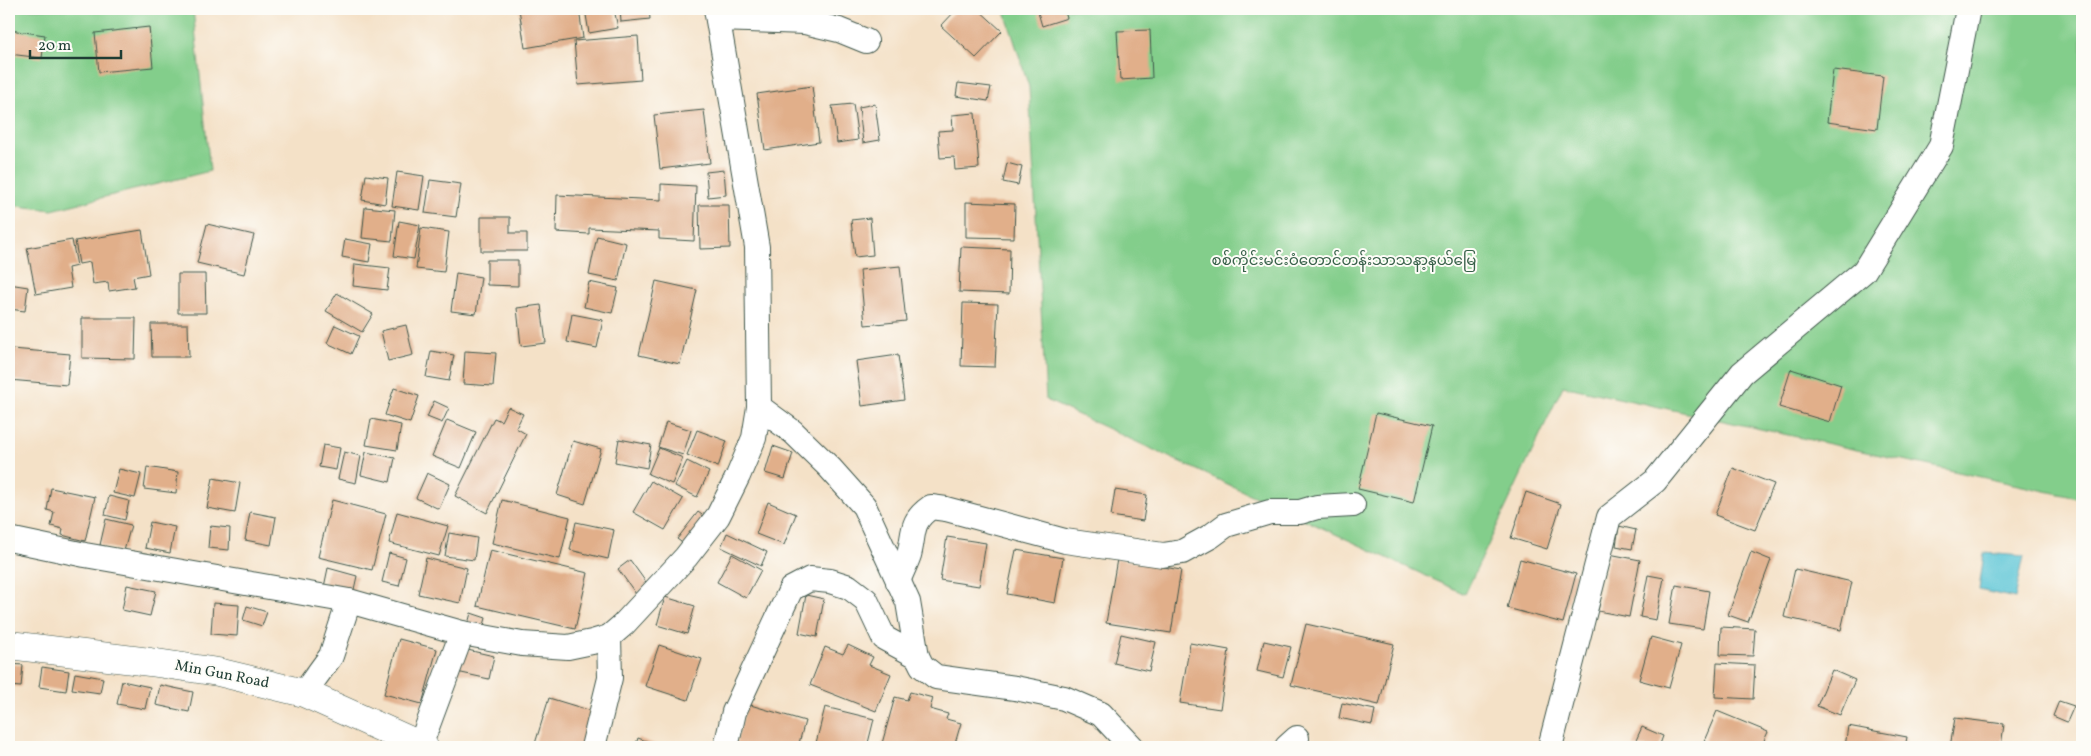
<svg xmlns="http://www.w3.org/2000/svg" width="2091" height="756" viewBox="0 0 2091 756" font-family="Vollkorn,'Noto Sans Myanmar',serif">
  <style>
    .green { fill: #83ce8b; stroke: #518660 }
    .water { fill: #59c4d5; stroke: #3c8084 }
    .building { fill: #e1af8a }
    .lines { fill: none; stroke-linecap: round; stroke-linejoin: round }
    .minor-casing { stroke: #3f564a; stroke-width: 26 }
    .tertiary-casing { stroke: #3f564a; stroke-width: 29 }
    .minor { stroke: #fff; stroke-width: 24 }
    .tertiary { stroke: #fff; stroke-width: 28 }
    .labels { text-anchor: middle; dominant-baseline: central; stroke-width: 4; stroke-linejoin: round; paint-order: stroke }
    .park-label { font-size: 15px; fill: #38614a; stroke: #fdfcf7 }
    .street-label { font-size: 15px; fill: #1f3d34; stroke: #fdfcf7 }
  </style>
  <rect width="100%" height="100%" fill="#fdfcf7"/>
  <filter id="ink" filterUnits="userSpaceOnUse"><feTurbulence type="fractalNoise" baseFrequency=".02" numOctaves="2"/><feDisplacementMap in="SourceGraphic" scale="10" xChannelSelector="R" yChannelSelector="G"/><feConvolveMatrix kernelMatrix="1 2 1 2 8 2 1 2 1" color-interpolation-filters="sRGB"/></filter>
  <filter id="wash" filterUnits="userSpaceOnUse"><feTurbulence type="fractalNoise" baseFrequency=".0096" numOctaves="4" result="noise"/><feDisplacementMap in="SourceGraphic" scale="20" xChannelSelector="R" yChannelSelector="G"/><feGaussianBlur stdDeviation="1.12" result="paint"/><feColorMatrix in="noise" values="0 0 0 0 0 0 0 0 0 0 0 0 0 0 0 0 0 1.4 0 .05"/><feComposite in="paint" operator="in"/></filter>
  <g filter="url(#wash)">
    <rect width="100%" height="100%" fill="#f4e1c7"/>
    <!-- green -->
    <g class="green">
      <path d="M9,9H193L210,171L52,210L9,205Z"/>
      <path d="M1004,9H2082V499L1563,386L1465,594L1046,400L1029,87Z"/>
    </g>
    <!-- water -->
    <path class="water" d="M1984,553L2024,556L2015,598L1979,590Z"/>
    <g id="blocks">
      <!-- building -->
      <g class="building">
        <path d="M519,9H579L583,38L525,48Z"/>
        <path d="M585,9H614L618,28L589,33Z"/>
        <path d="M620,9H649L650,19L621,22Z"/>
        <path d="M957,9H978L1002,31L976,58L941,26Z"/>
        <path d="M1037,9H1064L1067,18L1042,26Z"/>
        <path d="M149,27L153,67L99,72L95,33Z"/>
        <path d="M10,30L45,35L42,58L9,54Z"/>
        <path d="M1150,30L1152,78L1120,80L1117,31Z"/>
        <path d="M638,36L641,80L578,85L574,41Z"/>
        <path d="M1833,70L1883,76L1877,129L1827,122Z"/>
        <path d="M958,83L991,87L988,101L956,96Z"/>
        <path d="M812,86L819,142L765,150L757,94Z"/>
        <path d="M853,104L858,140L837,143L832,106Z"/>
        <path d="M875,104L880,140L863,143L859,107Z"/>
        <path d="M704,110L710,163L660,169L654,115Z"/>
        <path d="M975,113L979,168L955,170L954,157L940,158L938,131L953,130L952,115Z"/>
        <path d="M1007,163L1022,167L1018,185L1003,182Z"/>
        <path d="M724,170L726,195L708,197L706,172Z"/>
        <path d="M397,172L424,176L419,210L392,206Z"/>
        <path d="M366,175L388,178L385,204L362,200Z"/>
        <path d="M430,180L461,184L456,217L425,213Z"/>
        <path d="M661,184L696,186L694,241L659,239V231L589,228V234L556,232L557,195L661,200Z"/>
        <path d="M966,202L1015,204L1014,238L966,237Z"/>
        <path d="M699,205H729L730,248L700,249Z"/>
        <path d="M365,207L395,210L392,241L362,238Z"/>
        <path d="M481,217H510V233H527V251H481Z"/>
        <path d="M870,218L873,255L855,257L851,220Z"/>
        <path d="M399,221L420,225L414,259L394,256Z"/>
        <path d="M207,224L254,235L244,274L197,263Z"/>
        <path d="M421,228L449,232L444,272L416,269Z"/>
        <path d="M142,230L149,274L133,277L135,287L109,291L108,282L93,284L90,262L79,264L75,241Z"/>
        <path d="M597,236L626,243L618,281L589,275Z"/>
        <path d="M345,239L372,244L369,262L342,257Z"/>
        <path d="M72,240L77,266L68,268L71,288L36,294L27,248Z"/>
        <path d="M961,247L1010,249L1009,294L959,292Z"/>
        <path d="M487,260H518V286L487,285Z"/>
        <path d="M355,264L390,268L387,290L353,286Z"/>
        <path d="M900,266L906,321L865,325L860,270Z"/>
        <path d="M456,273L481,277L476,314L451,311Z"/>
        <path d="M178,274H205L206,313H178Z"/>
        <path d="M656,281L697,290L680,364L639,355Z"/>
        <path d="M589,282L618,288L612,313L584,307Z"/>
        <path d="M9,284L28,287L25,311L9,309Z"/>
        <path d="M337,293L373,314L362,332L326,311Z"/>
        <path d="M963,303L998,304L995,367L961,366Z"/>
        <path d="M541,305L546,343L521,346L517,308Z"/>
        <path d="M572,314L603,320L597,348L567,342Z"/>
        <path d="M82,318H136L135,359L82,358Z"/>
        <path d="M151,324H188L189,357H152Z"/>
        <path d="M335,325L359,336L351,354L327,343Z"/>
        <path d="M406,325L413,355L388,361L381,331Z"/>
        <path d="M12,349L70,354L67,385L9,380Z"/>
        <path d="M431,351L454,355L449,381L426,377Z"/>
        <path d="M465,351L496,353L493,386L463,384Z"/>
        <path d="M898,355L904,400L862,406L856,361Z"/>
        <path d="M1791,369L1841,385L1830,422L1779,407Z"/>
        <path d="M394,388L419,396L410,423L385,415Z"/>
        <path d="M434,401L449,408L442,423L427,417Z"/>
        <path d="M508,407L523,414L516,428L526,434L487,513L455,496L494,418L501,421Z"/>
        <path d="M1376,413L1432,426L1414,502L1358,489Z"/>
        <path d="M371,419L401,425L397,450L366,445Z"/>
        <path d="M447,420L476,432L461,468L432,456Z"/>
        <path d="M666,422L691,430L683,455L658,447Z"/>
        <path d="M697,430L727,441L718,467L687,455Z"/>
        <path d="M619,439L651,445L647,468L615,462Z"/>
        <path d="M573,441L601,449L585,504L557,495Z"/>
        <path d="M323,445L340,448L336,470L319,467Z"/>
        <path d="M773,446L793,453L785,479L765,473Z"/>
        <path d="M659,448L683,458L672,484L648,474Z"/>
        <path d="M344,452L361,456L356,483L338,479Z"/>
        <path d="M366,452L395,458L390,482L361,475Z"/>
        <path d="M687,461L709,472L697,497L675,486Z"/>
        <path d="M147,467L178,472L176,493L144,489Z"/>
        <path d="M1733,468L1774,484L1755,530L1715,515Z"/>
        <path d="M119,469L141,474L135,498L113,493Z"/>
        <path d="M427,473L450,484L439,509L416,498Z"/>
        <path d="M213,478L240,483L235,513L207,508Z"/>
        <path d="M651,481L683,499L665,530L633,512Z"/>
        <path d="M51,488L95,497L85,541L62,535L63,529L51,526L54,512L47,510Z"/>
        <path d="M1115,490L1147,495L1143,521L1111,516Z"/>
        <path d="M1526,492L1561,504L1547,549L1511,538Z"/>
        <path d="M109,496L129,501L125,520L105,515Z"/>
        <path d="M332,500L386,514L372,570L318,557Z"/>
        <path d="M502,500L570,517L560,559L492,543Z"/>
        <path d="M768,502L796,514L784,545L756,534Z"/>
        <path d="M250,512L276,517L271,545L245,540Z"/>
        <path d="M397,512L448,526L439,556L389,543Z"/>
        <path d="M698,512L709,520L689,548L677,539Z"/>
        <path d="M106,519L131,525L124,551L100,545Z"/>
        <path d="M150,522L175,527L170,553L145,548Z"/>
        <path d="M576,522L614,530L608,559L570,550Z"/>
        <path d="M210,526L230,528L229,550L208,548Z"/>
        <path d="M1619,526L1636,530L1632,549L1616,546Z"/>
        <path d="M449,533L477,538L474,560L445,556Z"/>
        <path d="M727,533L767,552L761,566L721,547Z"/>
        <path d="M947,537L986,543L979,586L940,580Z"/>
        <path d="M490,550L588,573L575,629L477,606Z"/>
        <path d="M1016,550L1063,558L1055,603L1007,594Z"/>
        <path d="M1751,552L1771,560L1748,622L1728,615Z"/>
        <path d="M389,553L406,558L399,586L382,582Z"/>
        <path d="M732,554L761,570L746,598L717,582Z"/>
        <path d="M1609,554L1640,560L1629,617L1598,611Z"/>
        <path d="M426,558L467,568L460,603L418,594Z"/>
        <path d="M1117,559L1181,570L1171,633L1106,623Z"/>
        <path d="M1520,559L1576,574L1563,623L1507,608Z"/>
        <path d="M630,560L648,585L636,594L618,569Z"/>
        <path d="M328,568L357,576L353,594L324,587Z"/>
        <path d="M1795,569L1852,582L1841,630L1784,617Z"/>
        <path d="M1648,575L1664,578L1656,620L1640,617Z"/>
        <path d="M127,585L156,591L150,616L122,610Z"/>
        <path d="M1676,585L1709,591L1703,629L1669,624Z"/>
        <path d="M806,595L824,599L817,637L799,633Z"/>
        <path d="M665,597L695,606L687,634L657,625Z"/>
        <path d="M213,603L239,605L237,636L211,634Z"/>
        <path d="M247,606L267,612L262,626L243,620Z"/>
        <path d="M471,613L486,618L483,629L468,624Z"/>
        <path d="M1306,624L1394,644L1379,705L1291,685Z"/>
        <path d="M1721,627L1755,629L1753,656L1720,655Z"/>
        <path d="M1121,634L1156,642L1149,671L1114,663Z"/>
        <path d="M1651,637L1681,645L1669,688L1639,680Z"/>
        <path d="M399,639L437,649L422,704L384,694Z"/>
        <path d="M1264,641L1291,647L1283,677L1257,671Z"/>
        <path d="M1190,643L1229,650L1220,709L1180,703Z"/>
        <path d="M659,645L702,659L688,700L645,686Z"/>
        <path d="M848,645L873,657L869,665L891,674L876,711L810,685L825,647L843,654Z"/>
        <path d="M463,649L494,656L489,679L457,672Z"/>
        <path d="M1717,663L1755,665L1753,699L1715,697Z"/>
        <path d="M9,664L23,665L21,687L9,686Z"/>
        <path d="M42,667L69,671L66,691L39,687Z"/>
        <path d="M1832,670L1855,680L1840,715L1817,706Z"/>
        <path d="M75,673L103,678L100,693L72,689Z"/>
        <path d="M122,681L150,687L145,709L117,704Z"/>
        <path d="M160,685L193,692L189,712L156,705Z"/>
        <path d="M910,692L933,698L930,709L948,714L946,719L961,723L954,747H881L895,697L907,700Z"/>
        <path d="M549,698L595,712L583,747H534Z"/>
        <path d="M2059,701L2074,706L2067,722L2053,716Z"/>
        <path d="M1342,703L1375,710L1372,725L1339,718Z"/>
        <path d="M747,704L805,721L798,747H735Z"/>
        <path d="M825,707L874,719L867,747H815Z"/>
        <path d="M1717,711L1768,732L1761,747H1718L1704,741Z"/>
        <path d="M1955,718L2004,724L2001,747H1950Z"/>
        <path d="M1848,726L1907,737L1905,747H1845Z"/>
        <path d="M1642,727L1663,736L1659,747H1633Z"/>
        <path d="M638,738L662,747H635Z"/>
      </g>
    </g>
  </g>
  <g filter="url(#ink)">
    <use href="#blocks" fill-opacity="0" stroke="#3f564a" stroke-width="1"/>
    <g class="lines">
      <defs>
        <g id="minor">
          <path d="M718,19L805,22L839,30L866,41"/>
          <path d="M759,407L793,432L830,468L864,506L908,602L917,656L922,666L936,677L1015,688L1064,698L1101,714L1132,747"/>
          <path d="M9,539L85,555L349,601"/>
          <path d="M898,582C901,573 906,564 909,555C915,533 909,522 931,507L946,509L1065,541L1163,555L1182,552L1211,536L1226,525L1270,512H1300L1317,507L1353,505"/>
          <path d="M304,693L331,656L349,601L462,633L522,644L568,647L592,642L609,637L623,625L686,557L718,516L738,476L754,438L759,407L757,247L716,9"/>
          <path d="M420,746L462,633"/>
          <path d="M593,747L610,678L609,637"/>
          <path d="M726,747L734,712L791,589L810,579L830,581L849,587L866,600L884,638L917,656"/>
          <path d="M1287,747L1297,738"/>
          <path d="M1550,747L1609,517L1655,481L1742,373L1864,271L1941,146L1968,9"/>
        </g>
        <path id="tertiary" d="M9,645L150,662L218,672L304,693L424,747"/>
      </defs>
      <!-- minor casing -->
      <use href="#minor" class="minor-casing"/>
      <!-- tertiary casing -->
      <use href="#tertiary" class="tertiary-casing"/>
      <!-- minor -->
      <use href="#minor" class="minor"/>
      <!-- tertiary -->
      <use href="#tertiary" class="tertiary"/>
    </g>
  </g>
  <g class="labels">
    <!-- park labels -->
    <g class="park-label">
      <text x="1344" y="261">စစ်ကိုင်းမင်းဝံတောင်တန်းသာသနာ့နယ်မြေ</text>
    </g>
    <!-- street labels -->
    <g class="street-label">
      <text transform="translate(222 675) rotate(11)">Min Gun Road</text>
    </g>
  </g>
  <!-- margin -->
  <rect width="2091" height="756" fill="none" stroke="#fdfcf7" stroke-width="30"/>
  <!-- scale -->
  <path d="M30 50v8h91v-8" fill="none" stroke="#1f3d34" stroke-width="2.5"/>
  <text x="38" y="50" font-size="15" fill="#1f3d34" stroke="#fdfcf7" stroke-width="4" paint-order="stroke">20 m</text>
</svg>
